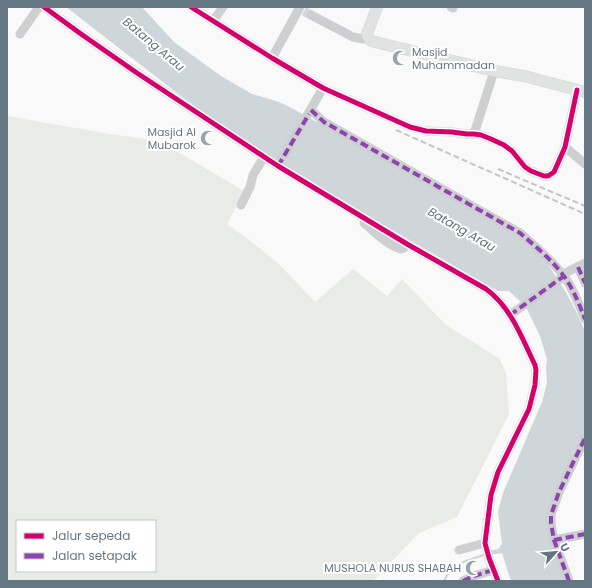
<svg xmlns="http://www.w3.org/2000/svg" width="592" height="588" viewBox="0 0 592 588" font-family="Poppins,sans-serif">
  <style>
    .green { fill: #e8ebe6; fill-rule: evenodd }
    .water { fill: #ced6d9 }
    .lines { fill: none; stroke-linecap: round; stroke-linejoin: round }
    .stream { stroke: #ced6d9; stroke-width: 2 }
    .minor-tunnel { stroke: #d4d8dc; stroke-width: 9; stroke-dasharray: 9 4.5; stroke-linecap: butt }
    .major-casing { stroke: #d5d6d7; stroke-width: 12 }
    .minor { stroke: #cecfd0; stroke-width: 9 }
    .major { stroke: #e1e2e2; stroke-width: 11 }
    .rail { stroke: #c3c5c6; stroke-width: 2; stroke-dasharray: 6 3; stroke-linecap: butt }
    .quiet { stroke: #8e44ad; stroke-width: 4; stroke-dasharray: 8 4; stroke-linecap: butt }
    .cycleway-casing { stroke: #fff; stroke-width: 8 }
    .cycleway { stroke: #d6006c; stroke-width: 5 }
    .labels { text-anchor: middle; dominant-baseline: central; stroke-width: 4; stroke-linejoin: round; paint-order: stroke }
    .poi-label { font-size: 11px; fill: #657683; stroke: #fff; text-anchor: end }
    .water-label { font-size: 12px; font-style: italic; fill: #60757c; stroke: #fff }
  </style>
  <rect width="100%" height="100%" fill="#f9f9f9"/>
  <!-- green -->
  <path class="green" d="M7,116L110,134L132,137L161,142L244,191L227,224L253,243L280,265L315,302L353,269L387,296L402,279L446,325L500,359L506,373L509,414L457,517L419,533L373,581H7ZM17,521H155V571H17Z"/>
  <!-- water -->
  <path class="water" d="M66,7H142L174,42L221,76L252,94L276,101L288,106L498,224L525,241L547,263L564,289L575,309L585,331V431L573,452L551,506L566,581H511L502,553L489,555V551L498,549L502,544L498,512L503,493L542,402L547,383L546,368L547,359L540,336L526,307L509,291H498L282,166L240,138L177,93Z"/>
  <g class="lines">
    <!-- stream -->
    <path class="stream" d="M444,581L452,566L486,554"/>
    <!-- minor-tunnel -->
    <path class="minor-tunnel" d="M304,11L311,15"/>
    <defs>
      <path id="major" d="M377,7L367,34L369,38L371,41L494,71L524,76L585,92"/>
    </defs>
    <!-- major casing -->
    <use href="#major" class="major-casing"/>
    <!-- minor -->
    <g class="minor">
      <path d="M44,7L81,34L137,73L278,166L407,244L486,289C511,307 522,338 535,365L536,370L535,385L529,409L498,472L491,495L485,543L489,558L498,581"/>
      <path d="M191,7L272,58L323,88L410,127L426,131L452,132L467,134H474L481,135L491,139L504,145L512,151L525,167L531,171L544,176H548L554,172L565,147L577,90"/>
      <path d="M451,7L453,8"/>
      <path d="M311,15L353,37L363,39L369,38"/>
      <path d="M213,21L223,7"/>
      <path d="M20,34L39,7"/>
      <path d="M272,58L300,7"/>
      <path d="M311,110L324,122L520,233C535,246 551,259 563,275C573,288 579,304 585,319"/>
      <path d="M474,134L483,106L494,71"/>
      <path d="M565,147L585,164"/>
      <path d="M278,166L323,88"/>
      <path d="M241,205L250,187L253,175L264,157"/>
      <path d="M364,223C375,232 387,245 401,249L404,248L407,244"/>
      <path d="M578,267L585,283"/>
      <path d="M563,274L585,263"/>
      <path d="M510,315L564,276"/>
      <path d="M554,540L585,534"/>
      <path d="M459,550L485,543"/>
      <path d="M463,581L471,577L493,570"/>
      <path d="M569,581L554,540L551,523V515L559,492L585,438"/>
    </g>
    <!-- major -->
    <use href="#major" class="major"/>
    <!-- rail -->
    <g class="rail">
      <path d="M396,130L585,214"/>
      <path d="M498,169L585,206"/>
    </g>
    <!-- quiet -->
    <g class="quiet">
      <path d="M311,110L324,122L520,233C535,246 551,259 563,275C573,288 579,304 585,319"/>
      <path d="M278,166L309,114"/>
      <path d="M578,267L585,283"/>
      <path d="M510,315L564,276"/>
      <path d="M554,540L585,534"/>
      <path d="M463,581L471,577L493,570"/>
      <path d="M569,581L554,540L551,523V515L559,492L585,438"/>
    </g>
    <defs>
      <g id="cycleway">
        <path d="M44,7L81,34L137,73L278,166L407,244L486,289C511,307 522,338 535,365L536,370L535,385L529,409L498,472L491,495L485,543L489,558L498,581"/>
        <path d="M191,7L272,58L323,88L410,127L426,131L452,132L467,134H474L481,135L491,139L504,145L512,151L525,167L531,171L544,176H548L554,172L565,147L577,90"/>
      </g>
    </defs>
    <!-- cycleway casing -->
    <use href="#cycleway" class="cycleway-casing"/>
    <!-- cycleway -->
    <use href="#cycleway" class="cycleway"/>
  </g>
  <!-- icons -->
  <defs>
    <symbol id="mosque-bare" viewBox="-9 -9 18 18"><path d="M3.5-4.9A6 6 0 1 0 3.5 4.9A5 5 0 1 1 3.5-4.9Z" fill="#99a4ac" stroke="#fff" stroke-width="2.5" paint-order="stroke"/></symbol>
  </defs>
  <g fill-rule="evenodd">
    <use href="#mosque-bare" x="389" y="47" width="22" height="22"/>
    <use href="#mosque-bare" x="197" y="127" width="22" height="22"/>
    <use href="#mosque-bare" x="462" y="557" width="22" height="22"/>
  </g>
  <g class="labels">
    <!-- poi labels -->
    <g class="poi-label">
      <text x="412" y="52" text-anchor="start">Masjid<tspan x="412" dy="13">Muhammadan</tspan></text>
      <text x="196" y="132">Masjid Al<tspan x="196" dy="13">Mubarok</tspan></text>
      <text x="461" y="568">MUSHOLA NURUS SHABAH</text>
    </g>
    <!-- water labels -->
    <g class="water-label">
      <text transform="translate(154 44) rotate(40)">Batang Arau</text>
      <text transform="translate(462 229) rotate(30)">Batang Arau</text>
    </g>
  </g>
  <!-- border -->
  <rect width="592" height="588" fill="none" stroke="#657683" stroke-width="16"/>
  <!-- legend -->
  <rect x="16" y="520" width="140" height="52" fill="#ffffff" stroke="#c1c8cd"/>
  <rect x="24" y="533" width="20" height="6" fill="#d6006c" stroke="#c1c8cd"/>
  <text x="52" y="540" font-size="12" fill="#657683">Jalur sepeda</text>
  <rect x="24" y="553" width="20" height="6" fill="#8e44ad" stroke="#c1c8cd"/>
  <text x="52" y="560" font-size="12" fill="#657683">Jalan setapak</text>
  <!-- north arrow -->
  <g transform="translate(556 552) rotate(63)" stroke="#ffffff" stroke-width="3" paint-order="stroke">
  <path d="M0-3L7 15L0 10L-7 15Z" fill="#657683"/>
  <text y="-6" font-size="11" font-weight="bold" text-anchor="middle" fill="#657683">U</text>
  </g>
</svg>
